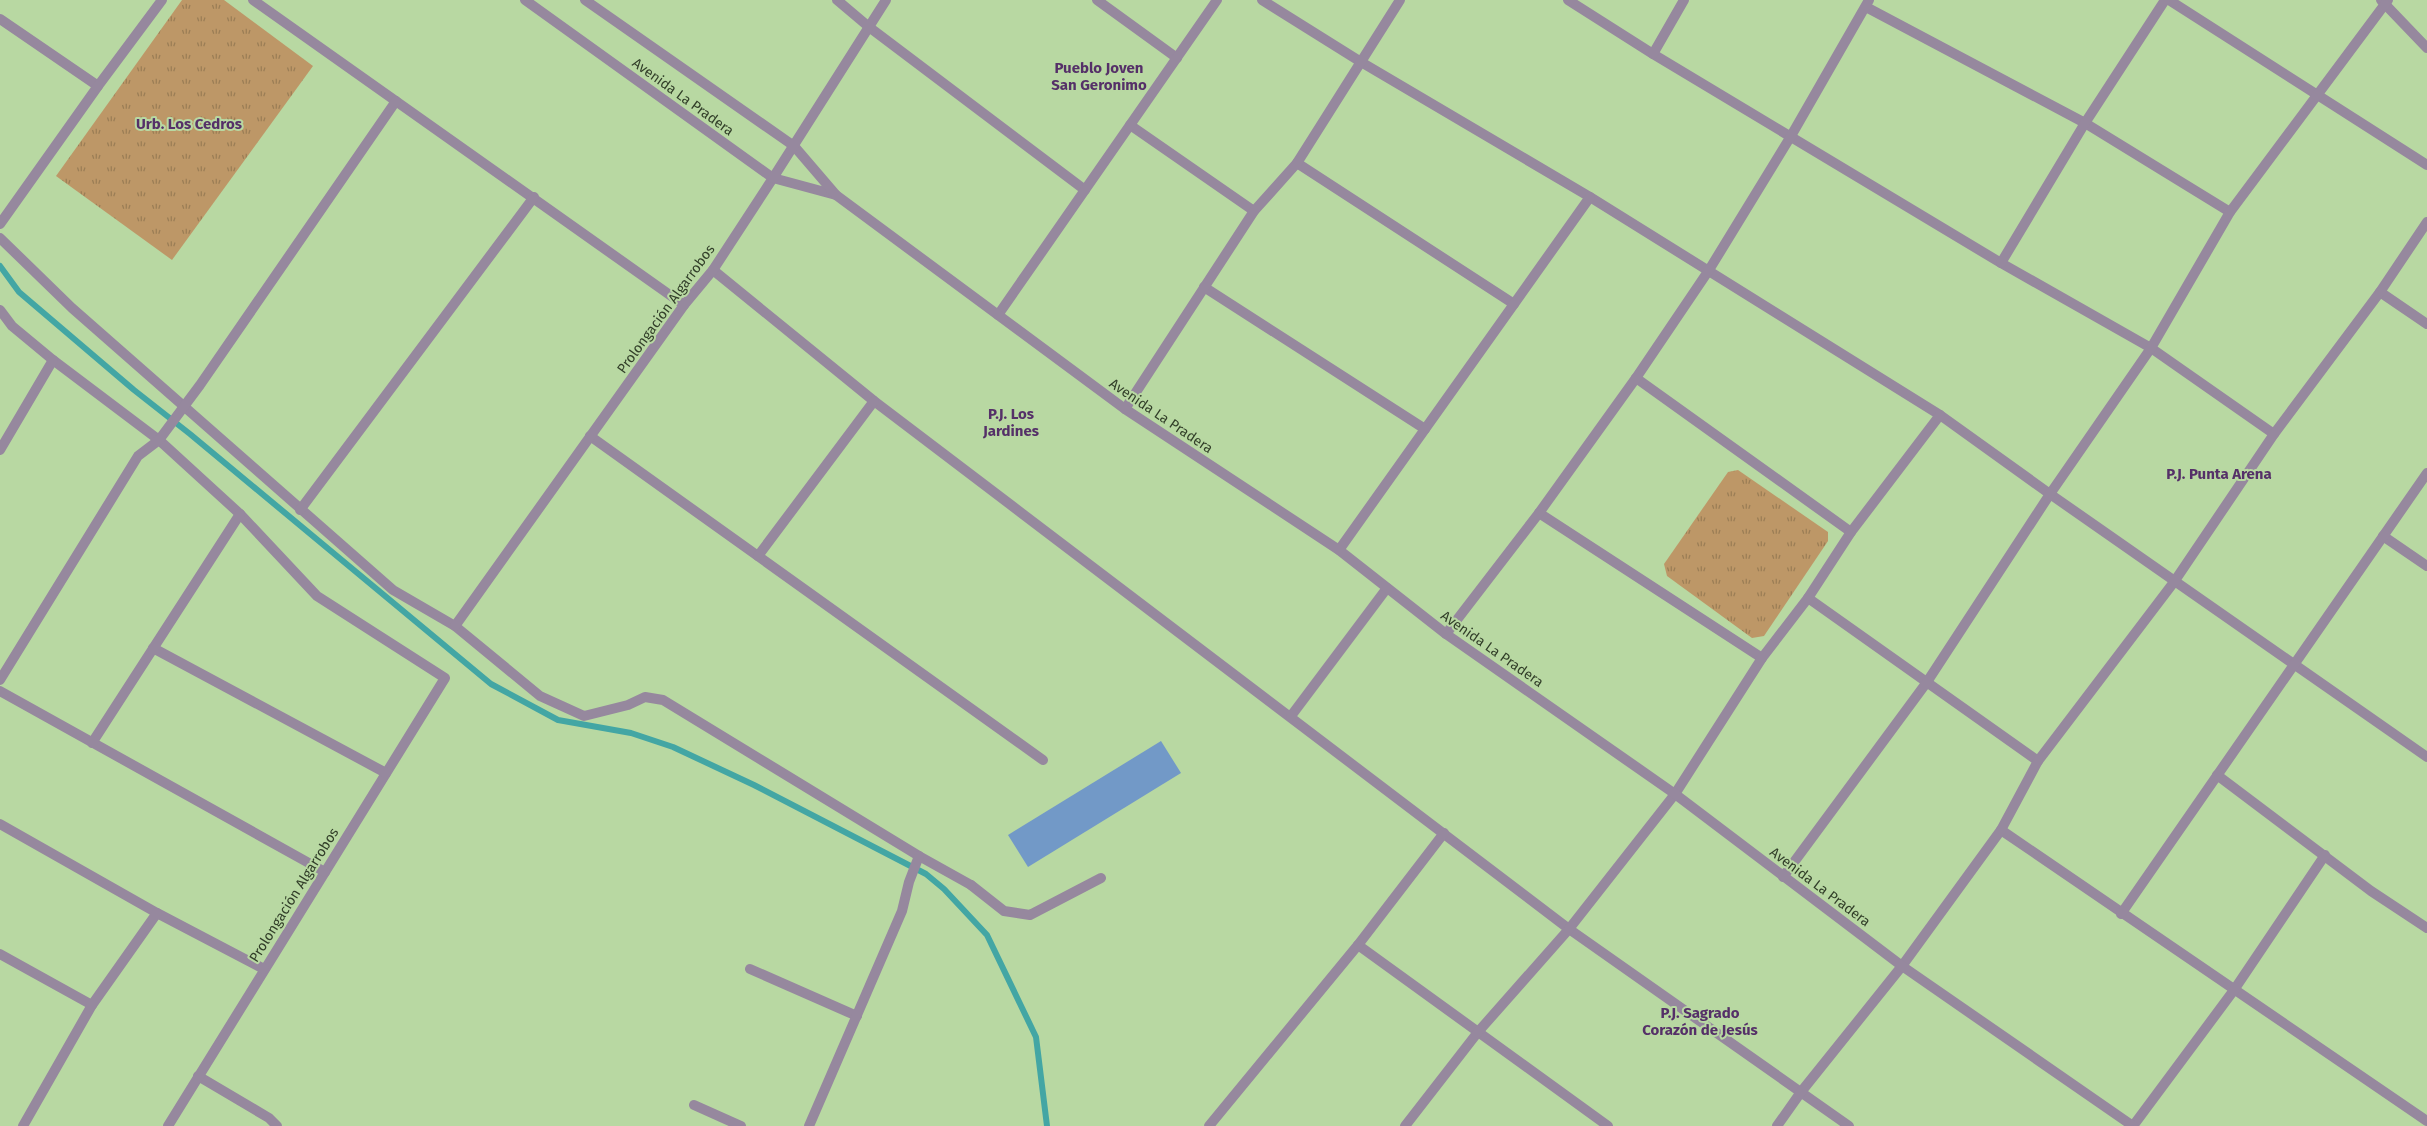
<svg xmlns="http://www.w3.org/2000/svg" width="2427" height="1126" viewBox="0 0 2427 1126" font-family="'Fira Sans',sans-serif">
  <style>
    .park { fill: url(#park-tufts) }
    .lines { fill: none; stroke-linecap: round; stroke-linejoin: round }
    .stream { stroke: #43a6a4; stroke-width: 6 }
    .building { fill: #7299c7 }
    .service { stroke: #96889e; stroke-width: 10 }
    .minor { stroke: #96889e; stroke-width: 10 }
    .tertiary { stroke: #96889e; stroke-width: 10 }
    .labels { text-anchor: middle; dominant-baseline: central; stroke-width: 4; stroke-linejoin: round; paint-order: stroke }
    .street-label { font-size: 14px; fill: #323f29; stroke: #b8d8a2 }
    .neighbourhood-label { font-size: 15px; font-weight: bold; fill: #553068; stroke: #b8d8a2 }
  </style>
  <defs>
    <pattern id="park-tufts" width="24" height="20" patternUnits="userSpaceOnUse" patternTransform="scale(1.25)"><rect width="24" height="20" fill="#bd9767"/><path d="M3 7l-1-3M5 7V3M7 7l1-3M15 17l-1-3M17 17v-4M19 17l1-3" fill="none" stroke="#9a7d55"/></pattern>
  </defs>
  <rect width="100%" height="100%" fill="#b8d8a2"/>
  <!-- park -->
  <g class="park">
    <path d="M182,0H224L313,66L172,260L56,176Z"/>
    <path d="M1738,470L1828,532V541L1764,636L1752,638L1667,576L1664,564L1728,472Z"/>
  </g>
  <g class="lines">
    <!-- stream -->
    <path class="stream" d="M0,266L19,292L134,390L190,434L491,684L558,720L631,733L673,747L754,785L926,874L944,889L987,935L1036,1037L1047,1126"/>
  </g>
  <!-- building -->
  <path class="building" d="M1161,741L1181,773L1028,867L1008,835Z"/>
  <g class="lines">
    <!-- service -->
    <g class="service">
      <path d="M971,885L1004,911L1030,915L1101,878"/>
      <path d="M198,1076L269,1118L277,1126"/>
    </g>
    <!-- minor -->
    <g class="minor">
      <path d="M253,0L684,305"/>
      <path d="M837,0L869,27L1085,190"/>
      <path d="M1097,0L1177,58"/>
      <path d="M1262,0L1361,62L1590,197L1940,415L2050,494L2427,757"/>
      <path d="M1568,0L1653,54L2001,263L2151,348L2274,434"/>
      <path d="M2169,0L2427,165"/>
      <path d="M2381,0L2427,48"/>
      <path d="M1866,7L2085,123L2230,212"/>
      <path d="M0,19L98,86"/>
      <path d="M1653,54L1684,0"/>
      <path d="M1130,125L1254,211"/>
      <path d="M1297,163L1514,304"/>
      <path d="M0,224L98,86L162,0"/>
      <path d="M0,238L72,308L393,590L455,626L540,696L584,716L628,705L645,697L663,700L919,856L971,885"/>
      <path d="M2001,263L2085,123L2165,0"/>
      <path d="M713,270L874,401L1569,929L1849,1126"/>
      <path d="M1204,287L1425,429"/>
      <path d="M2380,292L2427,324"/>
      <path d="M0,310L12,326L53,360L159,440L240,514L317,596L445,678L168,1126"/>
      <path d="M998,315L1217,0"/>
      <path d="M1636,378L1851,532"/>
      <path d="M1125,409L1254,211L1297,163L1400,0"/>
      <path d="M590,436L1043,760"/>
      <path d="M0,450L53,360"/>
      <path d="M300,510L534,197"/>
      <path d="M1539,513L1762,658"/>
      <path d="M2383,536L2427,566"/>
      <path d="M1339,550L1590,197"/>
      <path d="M758,556L874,401"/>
      <path d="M1808,598L2038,761"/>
      <path d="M455,626L684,305L713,270L773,178"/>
      <path d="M1446,634L1539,513L1636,378L1709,270L1791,136L1869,0"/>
      <path d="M153,648L386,773"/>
      <path d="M0,680L138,456L159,440L200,385L396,101"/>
      <path d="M0,691L325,872"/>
      <path d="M1291,716L1387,588"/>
      <path d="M92,743L240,514"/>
      <path d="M2217,775L2371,891L2427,928"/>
      <path d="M0,824L157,913L264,969"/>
      <path d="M2001,830L2427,1121"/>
      <path d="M1783,877L1927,682L2050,494L2151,348L2230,212L2388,0"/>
      <path d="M2121,914L2427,473"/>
      <path d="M1358,945L1608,1126"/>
      <path d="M0,954L92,1005"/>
      <path d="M750,969L857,1016"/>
      <path d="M694,1105L741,1126"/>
      <path d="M23,1126L92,1005L157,913"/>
      <path d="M809,1126L902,911L909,882L919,856"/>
      <path d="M1209,1126L1358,945L1444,833"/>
      <path d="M1405,1126L1478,1032L1569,929L1675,794L1762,658L1808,598L1851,532L1940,415"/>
      <path d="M1777,1126L1801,1092L1902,966L2001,830L2038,761L2174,582L2274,434L2380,292L2427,222"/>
      <path d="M2133,1126L2234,990L2325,855"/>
    </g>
    <!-- tertiary -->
    <g class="tertiary">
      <path d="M525,0L773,178L836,195"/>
      <path d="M585,0L794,146L836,195L1125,409L1339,550L1446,634L1675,794L1902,966L2133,1126"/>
      <path d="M773,178L886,0"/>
    </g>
  </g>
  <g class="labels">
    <!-- street labels -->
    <g class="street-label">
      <text transform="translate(683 97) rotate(36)">Avenida La Pradera</text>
      <text transform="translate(666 309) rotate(-54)">Prolongación Algarrobos</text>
      <text transform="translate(1161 416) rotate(34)">Avenida La Pradera</text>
      <text transform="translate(1492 649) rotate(35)">Avenida La Pradera</text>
      <text transform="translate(1820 887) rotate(37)">Avenida La Pradera</text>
      <text transform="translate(294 895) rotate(-58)">Prolongación Algarrobos</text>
    </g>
    <!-- neighbourhood labels -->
    <g class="neighbourhood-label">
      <text x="1099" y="68">Pueblo Joven<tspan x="1099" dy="17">San Geronimo</tspan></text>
      <text x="189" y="124">Urb. Los Cedros</text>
      <text x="1011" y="414">P.J. Los<tspan x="1011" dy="17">Jardines</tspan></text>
      <text x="2219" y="474">P.J. Punta Arena</text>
      <text x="1700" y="1013">P.J. Sagrado<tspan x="1700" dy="17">Corazón de Jesús</tspan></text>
    </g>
  </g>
</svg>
